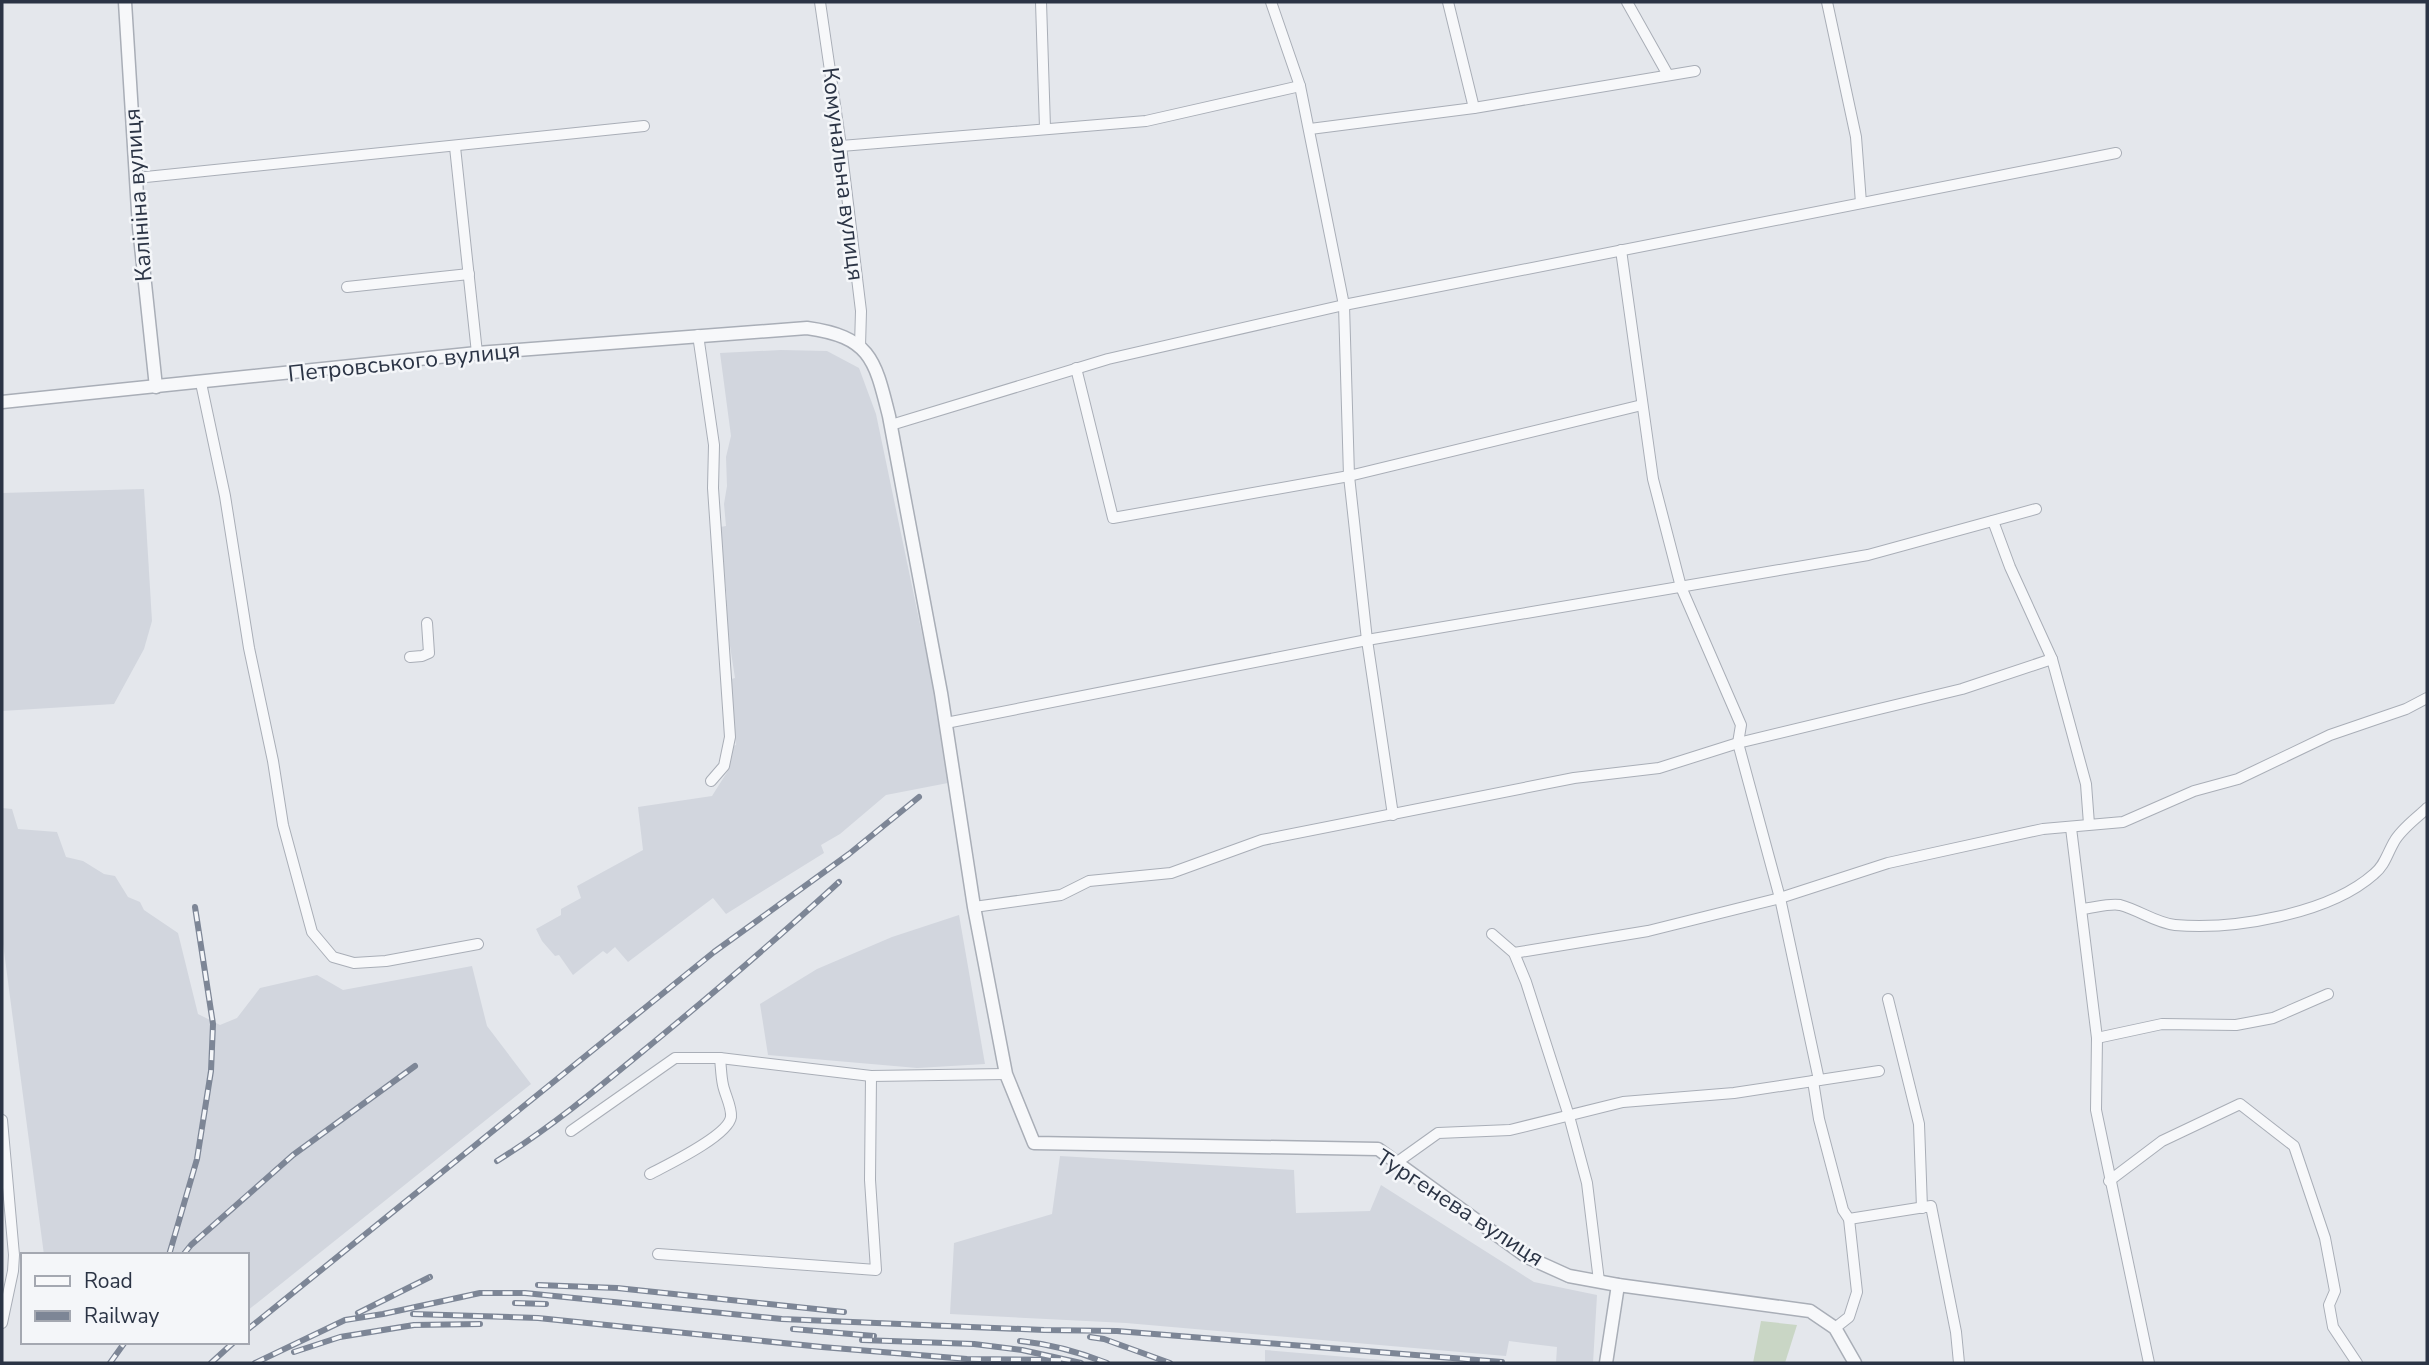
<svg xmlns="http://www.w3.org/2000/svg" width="2429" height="1365" viewBox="0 0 2429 1365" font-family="'Nunito Sans',sans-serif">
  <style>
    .built { fill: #d2d6de }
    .green { fill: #c9d6c5 }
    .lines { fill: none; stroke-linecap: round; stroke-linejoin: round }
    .minor-casing { stroke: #a9aeb7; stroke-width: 12 }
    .tertiary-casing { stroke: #a9aeb7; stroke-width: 15 }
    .minor { stroke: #f7f8fa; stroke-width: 10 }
    .tertiary { stroke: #f7f8fa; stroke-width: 12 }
    .rail-casing { stroke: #7d8696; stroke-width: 6 }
    .rail { stroke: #f4f6f9; stroke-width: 3.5; stroke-dasharray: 10; stroke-linecap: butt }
    .labels { text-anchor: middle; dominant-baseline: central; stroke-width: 5; stroke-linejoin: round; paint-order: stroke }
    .street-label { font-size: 23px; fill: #2b3445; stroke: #f4f6f9 }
  </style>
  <rect width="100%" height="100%" fill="#e4e7ec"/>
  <!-- built -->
  <g class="built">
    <path d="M781,350L827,351L859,368L876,414L953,782L886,795L840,834L821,845L824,853L726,914L713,898L628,962L615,947L607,954L603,951L573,975L559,955L555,956L542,941L536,929L561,915V909L581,898L577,886L643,850L638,807L712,796L729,769L730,747L736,745L728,680L735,678L723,601L727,600L720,527L726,526L724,504L727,486L726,457L731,436L720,353Z"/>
    <path d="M144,489L152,621L144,649L114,704L2,711V493Z"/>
    <path d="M2,808L12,809L18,829L57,832L66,857L83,861L104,874L115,876L128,897L140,902L144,910L178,933L198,1014L220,1025L237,1018L260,988L317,975L343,990L472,966L487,1026L531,1084L247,1311V1255H44L2,936Z"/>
    <path d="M959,915L985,1064L917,1068L768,1055L760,1004L817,969L892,937Z"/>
    <path d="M1060,1156L1294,1170L1296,1213L1370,1211L1381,1185L1534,1282L1597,1295L1593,1363H1556L1557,1347L1509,1341L1506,1356L1126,1323L950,1314L954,1243L1052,1214Z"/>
    <path d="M1265,1350L1418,1363H1265Z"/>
  </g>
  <!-- green -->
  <path class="green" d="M1761,1321L1797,1325L1785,1363H1753Z"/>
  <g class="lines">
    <defs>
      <g id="minor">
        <path d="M820,2L841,146L861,311L860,346"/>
        <path d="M1041,2L1045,128"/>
        <path d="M1271,2L1300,86L1344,305L1349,476L1367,640L1393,815"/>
        <path d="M1448,2L1474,108"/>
        <path d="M1627,2L1668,75"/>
        <path d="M1827,2L1856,137L1861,203"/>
        <path d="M1310,129L1474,108L1695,71"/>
        <path d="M841,146L1146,121L1300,86"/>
        <path d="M455,147L477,353"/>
        <path d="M136,178L644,126"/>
        <path d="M1621,250L1653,479L1681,587L1741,725L1738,743L1780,898L1819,1080"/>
        <path d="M347,287L469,274"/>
        <path d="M698,335L714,445L713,488L730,737L724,766L711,781"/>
        <path d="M1076,368L1113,518L1349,476L1642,405"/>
        <path d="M201,383L225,496L249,648L273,761L283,825L312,932L333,957L354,963L386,961L478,944"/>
        <path d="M891,425L1108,359L1344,305L2116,153"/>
        <path d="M1993,521L2010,567L2052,659L2086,784L2089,824"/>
        <path d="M410,657L422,656L429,653L427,623"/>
        <path d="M946,723L1367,640L1868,555L2036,509"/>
        <path d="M2071,828L2097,1038L2096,1110L2149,1363"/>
        <path d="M974,907L1061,895L1089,881L1171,873L1262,840L1574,778L1659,768L1738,743L1962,689L2052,659"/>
        <path d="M2082,909C2094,908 2109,903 2120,905C2139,910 2156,923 2175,925C2234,930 2329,914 2374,874C2385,865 2387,854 2394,842C2401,829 2417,818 2427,808"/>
        <path d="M1492,934L1514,953L1526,982L1569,1116L1587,1183L1599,1281"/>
        <path d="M1514,953L1648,931L1780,898L1888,863L2043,829L2123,822L2194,791L2238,779L2330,735L2406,709L2427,698"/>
        <path d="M1888,999L1919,1124L1922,1208"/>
        <path d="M2097,1038L2162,1024L2236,1025L2273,1018L2328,994"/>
        <path d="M1813,1081L1819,1119L1843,1210L1849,1219L1857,1292L1849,1317L1835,1328"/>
        <path d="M2,1120L14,1255L13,1271L2,1323"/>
        <path d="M571,1131L675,1058H720L871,1076L1006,1074"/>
        <path d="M1396,1163L1438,1133L1510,1130L1623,1102L1734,1093L1879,1071"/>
        <path d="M650,1174C667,1165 728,1136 731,1117C732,1107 725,1095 723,1085C721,1076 721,1067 720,1058"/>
        <path d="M2109,1181L2162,1141L2240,1104L2294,1146L2325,1238L2335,1291L2329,1305L2333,1327L2357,1363"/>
        <path d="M1849,1219L1931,1206L1956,1332L1959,1363"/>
        <path d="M658,1254L876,1270L870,1180L871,1076"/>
      </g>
      <g id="tertiary">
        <path d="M125,2L139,227L156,387"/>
        <path d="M2,402L477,353L807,328C871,337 875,360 889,416L941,693L974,907L1006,1074L1034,1143L1378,1149L1527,1257L1569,1276L1618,1285L1810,1311L1835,1328L1855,1363"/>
        <path d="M1606,1363L1618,1285"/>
      </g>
    </defs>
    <!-- minor casing -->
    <use href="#minor" class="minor-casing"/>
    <!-- tertiary casing -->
    <use href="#tertiary" class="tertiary-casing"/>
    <!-- minor -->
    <use href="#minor" class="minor"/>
    <!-- tertiary -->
    <use href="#tertiary" class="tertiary"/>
    <defs>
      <g id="rail">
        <path d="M497,1161C553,1126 603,1084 654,1042C717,990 779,937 839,882"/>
        <path d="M169,1255L197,1159L211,1071L213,1024L195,907"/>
        <path d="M183,1255L191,1245L293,1155L415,1066"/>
        <path d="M538,1285L617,1288L844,1312"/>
        <path d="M515,1303L546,1304"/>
        <path d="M358,1313L430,1277"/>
        <path d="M413,1314L538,1318L822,1347L967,1359L1066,1360"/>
        <path d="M793,1329L874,1336"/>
        <path d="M247,1330L714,952L849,854L919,797"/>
        <path d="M1090,1337L1104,1339L1170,1363"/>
        <path d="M862,1340L974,1344L1022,1350L1081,1363"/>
        <path d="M1020,1341C1050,1344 1079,1352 1107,1363"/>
        <path d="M294,1352L340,1337L414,1325L480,1324"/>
        <path d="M110,1363L125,1342"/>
        <path d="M211,1363L234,1342"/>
        <path d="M255,1363L345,1320L383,1314L480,1293H525L782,1319L1044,1330L1117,1331L1502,1362"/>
      </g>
    </defs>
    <!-- rail casing -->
    <use href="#rail" class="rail-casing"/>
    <!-- rail -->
    <use href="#rail" class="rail"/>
  </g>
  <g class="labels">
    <!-- street labels -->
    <g class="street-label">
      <text transform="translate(843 174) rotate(83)">Комунальна вулиця</text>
      <text transform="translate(138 195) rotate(-94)">Калініна вулиця</text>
      <text transform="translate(404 362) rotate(-6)">Петровського вулиця</text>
      <text transform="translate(1460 1208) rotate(33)">Тургенева вулиця</text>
    </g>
  </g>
  <!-- border -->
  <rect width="2429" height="1365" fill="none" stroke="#2b3445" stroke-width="7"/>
  <!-- legend -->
  <rect x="21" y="1253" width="228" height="91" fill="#f4f6f9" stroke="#a4a8b1" stroke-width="2"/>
  <rect x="35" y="1276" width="35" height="10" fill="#f7f8fa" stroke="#a4a8b1" stroke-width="2"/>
  <text x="84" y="1288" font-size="21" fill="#2b3445">Road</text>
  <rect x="35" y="1311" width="35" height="10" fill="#7d8696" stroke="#a4a8b1" stroke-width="2"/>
  <text x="84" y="1323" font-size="21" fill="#2b3445">Railway</text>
</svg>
